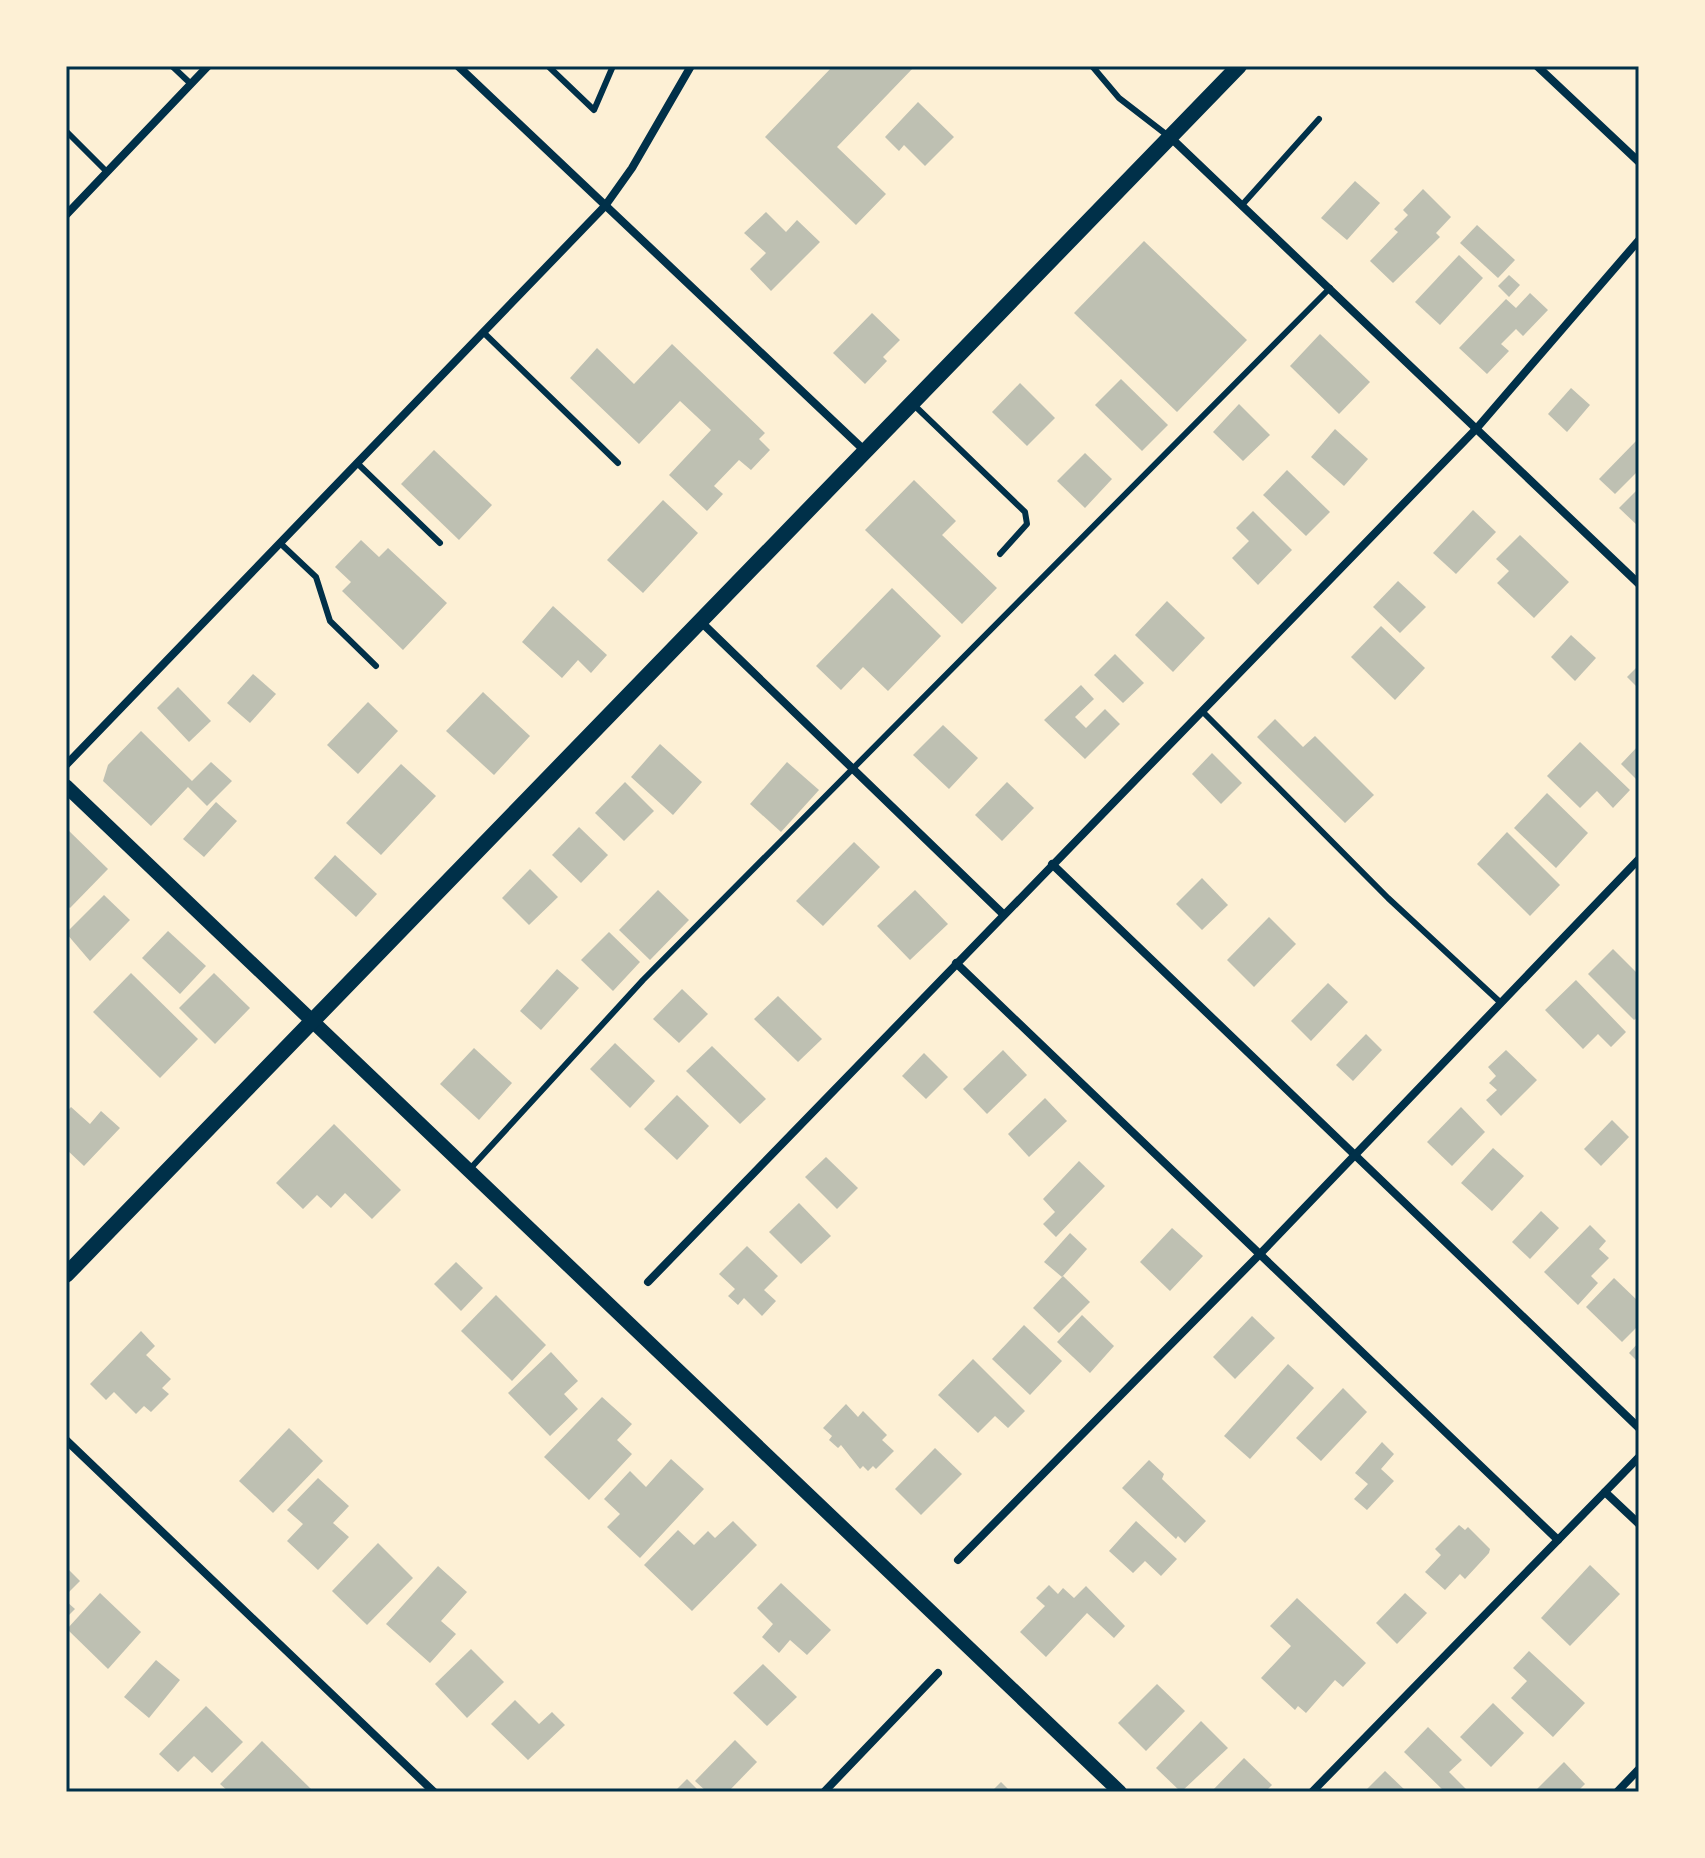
<svg xmlns="http://www.w3.org/2000/svg" width="1705" height="1858" viewBox="0 0 1705 1858" font-family="'Work Sans',sans-serif">
  <style>
    .building { fill: #bec0b2 }
    .lines { fill: none; stroke-linecap: round; stroke-linejoin: round }
    .service { stroke: #003049; stroke-width: 6 }
    .minor { stroke: #003049; stroke-width: 8 }
    .tertiary { stroke: #003049; stroke-width: 14 }
    .secondary { stroke: #003049; stroke-width: 16 }
    .neatline { fill: none; stroke: #003049; stroke-width: 3 }
  </style>
  <rect width="100%" height="100%" fill="#fdf0d5"/>
  <!-- building -->
  <g class="building">
    <path d="M833,66H915L837,147L886,194L856,225L765,137Z"/>
    <path d="M918,102L954,137L925,166L904,145L899,151L885,137Z"/>
    <path d="M1355,181L1380,203L1347,240L1321,218Z"/>
    <path d="M1423,189L1451,217L1436,233L1440,237L1393,283L1370,261L1398,232L1394,229L1408,215L1403,210Z"/>
    <path d="M766,212L786,232L797,220L820,242L771,291L750,269L766,253L744,233Z"/>
    <path d="M1477,225L1515,260L1498,278L1460,243Z"/>
    <path d="M1144,241L1247,340L1177,412L1074,313Z"/>
    <path d="M1459,255L1483,278L1440,325L1415,302Z"/>
    <path d="M1509,275L1520,285L1509,297L1498,286Z"/>
    <path d="M1530,293L1548,310L1523,336L1516,329L1501,344L1509,351L1487,374L1459,348L1506,299L1516,308Z"/>
    <path d="M872,313L900,340L883,357L887,361L865,384L833,353Z"/>
    <path d="M1320,334L1370,382L1339,414L1290,366Z"/>
    <path d="M672,344L765,433L759,439L770,450L751,470L739,460L714,486L723,494L707,511L669,475L711,430L680,401L639,444L570,378L597,348L634,384Z"/>
    <path d="M1121,379L1168,425L1142,451L1095,405Z"/>
    <path d="M1020,383L1055,418L1027,446L992,412Z"/>
    <path d="M1571,388L1590,405L1567,432L1548,414Z"/>
    <path d="M1239,404L1270,435L1243,461L1213,432Z"/>
    <path d="M1335,429L1368,459L1344,486L1311,457Z"/>
    <path d="M1637,440L1639,470L1615,494L1599,479Z"/>
    <path d="M434,450L492,505L459,540L401,484Z"/>
    <path d="M1085,453L1112,479L1085,508L1057,481Z"/>
    <path d="M1287,470L1330,512L1306,536L1263,495Z"/>
    <path d="M914,480L956,521L942,535L997,588L962,624L865,530Z"/>
    <path d="M1639,488V524L1638,526L1619,508Z"/>
    <path d="M663,500L698,533L643,593L607,560Z"/>
    <path d="M1473,510L1496,532L1456,574L1433,553Z"/>
    <path d="M1253,511L1292,550L1258,585L1232,558L1249,541L1236,528Z"/>
    <path d="M1520,535L1569,582L1534,618L1497,583L1509,571L1496,559Z"/>
    <path d="M361,540L379,557L388,548L447,603L403,650L342,591L351,582L335,567Z"/>
    <path d="M1398,581L1426,607L1400,633L1373,607Z"/>
    <path d="M892,588L941,636L888,691L863,667L841,690L816,666Z"/>
    <path d="M1167,601L1205,638L1173,672L1135,635Z"/>
    <path d="M553,606L607,655L591,673L578,660L562,678L522,642Z"/>
    <path d="M1381,626L1425,668L1395,700L1351,657Z"/>
    <path d="M1571,635L1596,658L1575,681L1551,657Z"/>
    <path d="M1115,654L1144,683L1123,703L1094,675Z"/>
    <path d="M1639,665V689L1627,677Z"/>
    <path d="M253,674L276,694L250,723L227,703Z"/>
    <path d="M1081,685L1094,699L1075,717L1086,728L1105,709L1120,724L1085,759L1044,720Z"/>
    <path d="M178,687L211,721L189,742L157,708Z"/>
    <path d="M483,692L530,736L494,775L446,731Z"/>
    <path d="M368,702L398,731L358,774L327,745Z"/>
    <path d="M1275,719L1303,747L1315,736L1374,795L1345,823L1257,737Z"/>
    <path d="M943,725L978,758L949,789L913,755Z"/>
    <path d="M141,731L192,781L211,762L232,781L207,806L188,787L151,826L103,781L108,765Z"/>
    <path d="M1580,742L1630,790L1613,808L1597,791L1580,808L1547,776Z"/>
    <path d="M660,744L702,782L673,815L631,777Z"/>
    <path d="M1639,745V782L1621,764Z"/>
    <path d="M1212,753L1242,783L1221,804L1192,774Z"/>
    <path d="M787,762L819,790L781,832L750,804Z"/>
    <path d="M401,764L436,796L381,855L346,823Z"/>
    <path d="M625,782L654,811L624,841L595,813Z"/>
    <path d="M1007,782L1034,808L1002,841L975,815Z"/>
    <path d="M1547,793L1588,833L1556,868L1514,828Z"/>
    <path d="M216,802L237,821L204,857L183,839Z"/>
    <path d="M579,827L608,855L581,883L552,855Z"/>
    <path d="M66,828L108,869L70,908L66,905Z"/>
    <path d="M1507,832L1560,885L1530,916L1477,864Z"/>
    <path d="M854,842L880,867L823,926L796,901Z"/>
    <path d="M335,855L377,894L356,917L314,878Z"/>
    <path d="M530,869L558,897L529,925L502,898Z"/>
    <path d="M1202,878L1228,905L1202,930L1176,904Z"/>
    <path d="M658,890L689,920L650,960L619,930Z"/>
    <path d="M915,890L948,924L910,960L877,926Z"/>
    <path d="M104,895L130,920L90,961L66,933Z"/>
    <path d="M1269,917L1296,944L1254,987L1227,960Z"/>
    <path d="M168,931L206,966L180,994L142,958Z"/>
    <path d="M609,932L640,962L613,991L581,960Z"/>
    <path d="M1613,949L1639,975V1016L1634,1020L1588,974Z"/>
    <path d="M557,969L579,988L541,1030L520,1011Z"/>
    <path d="M131,973L198,1039L160,1078L93,1012Z"/>
    <path d="M214,973L250,1008L215,1044L179,1008Z"/>
    <path d="M1576,980L1626,1032L1611,1047L1598,1034L1583,1049L1545,1010Z"/>
    <path d="M1328,983L1348,1002L1311,1041L1291,1021Z"/>
    <path d="M682,989L708,1014L679,1043L653,1019Z"/>
    <path d="M778,996L822,1039L798,1062L754,1019Z"/>
    <path d="M1366,1034L1382,1050L1353,1081L1336,1065Z"/>
    <path d="M615,1043L655,1081L630,1108L590,1069Z"/>
    <path d="M712,1046L766,1099L740,1124L686,1071Z"/>
    <path d="M474,1048L512,1083L479,1120L440,1084Z"/>
    <path d="M1003,1050L1027,1075L987,1114L963,1089Z"/>
    <path d="M1506,1050L1537,1080L1501,1116L1486,1100L1497,1090L1489,1083L1496,1076L1488,1067Z"/>
    <path d="M924,1053L948,1077L926,1099L902,1076Z"/>
    <path d="M677,1095L709,1126L677,1160L644,1129Z"/>
    <path d="M1045,1098L1067,1121L1029,1157L1008,1134Z"/>
    <path d="M71,1107L90,1124L101,1111L120,1128L84,1166L66,1149V1112Z"/>
    <path d="M1461,1107L1485,1132L1452,1166L1427,1142Z"/>
    <path d="M1612,1120L1629,1137L1601,1166L1584,1149Z"/>
    <path d="M334,1124L401,1190L372,1219L345,1193L331,1208L317,1195L303,1209L276,1183Z"/>
    <path d="M1493,1148L1524,1176L1492,1211L1461,1183Z"/>
    <path d="M826,1157L858,1188L837,1209L805,1177Z"/>
    <path d="M1079,1161L1105,1186L1056,1237L1043,1224L1055,1212L1043,1199Z"/>
    <path d="M799,1203L831,1236L801,1264L769,1232Z"/>
    <path d="M1541,1211L1559,1228L1530,1259L1512,1242Z"/>
    <path d="M1590,1225L1606,1241L1599,1249L1609,1258L1591,1276L1598,1283L1578,1305L1544,1272Z"/>
    <path d="M1172,1228L1203,1256L1170,1291L1140,1262Z"/>
    <path d="M1070,1233L1087,1249L1062,1277L1044,1262Z"/>
    <path d="M747,1246L778,1276L764,1290L776,1301L762,1316L744,1298L738,1305L728,1296L735,1289L719,1274Z"/>
    <path d="M456,1262L483,1288L461,1311L434,1284Z"/>
    <path d="M1063,1276L1090,1302L1059,1333L1033,1308Z"/>
    <path d="M1614,1278L1639,1302V1325L1622,1342L1586,1307Z"/>
    <path d="M496,1295L546,1345L512,1381L461,1331Z"/>
    <path d="M1082,1315L1114,1346L1090,1373L1057,1342Z"/>
    <path d="M1252,1316L1275,1338L1235,1379L1213,1357Z"/>
    <path d="M1024,1325L1062,1361L1030,1395L992,1359Z"/>
    <path d="M141,1331L155,1346L146,1355L171,1379L162,1388L169,1394L151,1412L144,1406L136,1414L114,1392L106,1400L90,1384Z"/>
    <path d="M1639,1342V1363L1629,1353Z"/>
    <path d="M551,1352L578,1381L564,1394L578,1409L550,1436L508,1393Z"/>
    <path d="M973,1359L1025,1411L1008,1428L995,1416L978,1433L938,1395Z"/>
    <path d="M1288,1364L1314,1388L1250,1459L1224,1436Z"/>
    <path d="M1343,1388L1367,1412L1321,1461L1296,1438Z"/>
    <path d="M602,1397L632,1424L617,1440L632,1454L589,1500L544,1457Z"/>
    <path d="M846,1404L858,1417L863,1411L887,1435L882,1440L894,1451L876,1469L873,1466L868,1471L863,1466L860,1469L841,1445L838,1448L829,1440L832,1436L823,1428Z"/>
    <path d="M289,1428L323,1461L273,1513L239,1481Z"/>
    <path d="M1382,1442L1394,1454L1381,1469L1394,1481L1367,1510L1354,1499L1368,1484L1355,1473Z"/>
    <path d="M935,1448L962,1474L921,1515L895,1489Z"/>
    <path d="M671,1459L704,1489L640,1558L607,1527L620,1514L604,1499L630,1471L646,1487Z"/>
    <path d="M1149,1460L1164,1474L1162,1479L1206,1521L1185,1543L1178,1536L1176,1539L1122,1488Z"/>
    <path d="M318,1478L349,1506L333,1523L349,1537L318,1570L287,1541L303,1524L287,1510Z"/>
    <path d="M733,1521L757,1545L692,1611L644,1565L678,1530L694,1545L708,1531L715,1538Z"/>
    <path d="M1136,1521L1177,1559L1161,1576L1145,1561L1133,1573L1109,1551Z"/>
    <path d="M1459,1525L1465,1530L1468,1527L1490,1549L1489,1553L1465,1579L1460,1574L1445,1590L1425,1572L1441,1555L1435,1549Z"/>
    <path d="M378,1543L413,1578L367,1625L332,1591Z"/>
    <path d="M1590,1565L1620,1594L1570,1646L1541,1618Z"/>
    <path d="M438,1566L467,1592L441,1621L456,1634L430,1663L386,1624Z"/>
    <path d="M66,1567L80,1581L66,1595Z"/>
    <path d="M781,1583L831,1630L807,1655L790,1640L779,1653L762,1637L773,1624L757,1608Z"/>
    <path d="M1049,1585L1058,1594L1063,1588L1074,1598L1086,1586L1125,1626L1114,1638L1087,1613L1046,1657L1020,1632L1045,1606L1036,1598Z"/>
    <path d="M100,1593L141,1632L108,1669L67,1629Z"/>
    <path d="M1405,1593L1427,1613L1397,1644L1376,1623Z"/>
    <path d="M1297,1598L1366,1663L1343,1687L1335,1680L1306,1713L1298,1706L1295,1710L1261,1678L1291,1646L1270,1626Z"/>
    <path d="M66,1601L75,1609L66,1618Z"/>
    <path d="M471,1649L504,1682L467,1718L435,1684Z"/>
    <path d="M1529,1651L1585,1703L1553,1737L1511,1698L1527,1681L1513,1668Z"/>
    <path d="M156,1660L180,1680L149,1718L124,1697Z"/>
    <path d="M763,1664L797,1697L767,1726L733,1693Z"/>
    <path d="M1157,1684L1185,1711L1146,1751L1118,1723Z"/>
    <path d="M515,1700L539,1724L552,1712L565,1725L528,1760L491,1724Z"/>
    <path d="M1493,1703L1524,1733L1491,1767L1460,1737Z"/>
    <path d="M206,1706L243,1742L212,1773L194,1756L178,1772L159,1754Z"/>
    <path d="M1201,1721L1228,1748L1181,1792L1156,1768Z"/>
    <path d="M1428,1727L1462,1760L1449,1772L1466,1789L1463,1792H1445L1404,1752Z"/>
    <path d="M735,1740L757,1762L728,1792H707L695,1781Z"/>
    <path d="M262,1741L311,1789L309,1792H229L220,1784Z"/>
    <path d="M1244,1758L1272,1785L1265,1792H1211Z"/>
    <path d="M1564,1762L1585,1784L1577,1792H1534Z"/>
    <path d="M1385,1771L1407,1792H1364Z"/>
    <path d="M687,1779L700,1792H674Z"/>
    <path d="M1001,1782L1011,1792H991Z"/>
  </g>
  <g class="lines">
    <!-- service -->
    <g class="service">
      <path d="M172,66L191,84"/>
      <path d="M548,66L594,110L613,66"/>
      <path d="M1092,66L1119,98L1167,135"/>
      <path d="M66,131L107,172"/>
      <path d="M1242,205L1319,119"/>
      <path d="M483,332L618,463"/>
      <path d="M914,405L1025,512L1027,524L1000,554"/>
      <path d="M357,463L440,543"/>
      <path d="M280,543L316,577L330,621L376,666"/>
      <path d="M1202,711L1388,898L1501,1003"/>
      <path d="M469,1170L643,980L1330,288"/>
    </g>
    <!-- minor -->
    <g class="minor">
      <path d="M458,66L864,450"/>
      <path d="M1537,66L1639,162"/>
      <path d="M1170,137L1639,584"/>
      <path d="M66,215L208,66"/>
      <path d="M700,621L1003,914"/>
      <path d="M66,765L605,206L632,168L691,66"/>
      <path d="M1052,864L1639,1428"/>
      <path d="M956,963L1558,1540"/>
      <path d="M648,1282L1477,428L1639,240"/>
      <path d="M66,1440L434,1792"/>
      <path d="M1605,1492L1639,1524"/>
      <path d="M958,1560L1260,1254L1639,859"/>
      <path d="M824,1792L938,1673"/>
      <path d="M1312,1792L1639,1457"/>
      <path d="M1617,1792L1639,1769"/>
    </g>
    <!-- tertiary -->
    <path class="tertiary" d="M66,786L1120,1792"/>
    <!-- secondary -->
    <path class="secondary" d="M66,1275L1239,66"/>
  </g>
  <!-- border -->
  <rect width="1705" height="1858" fill="none" stroke="#fdf0d5" stroke-width="136"/>
  <rect x="68" y="68" width="1569" height="1722" class="neatline"/>
</svg>
